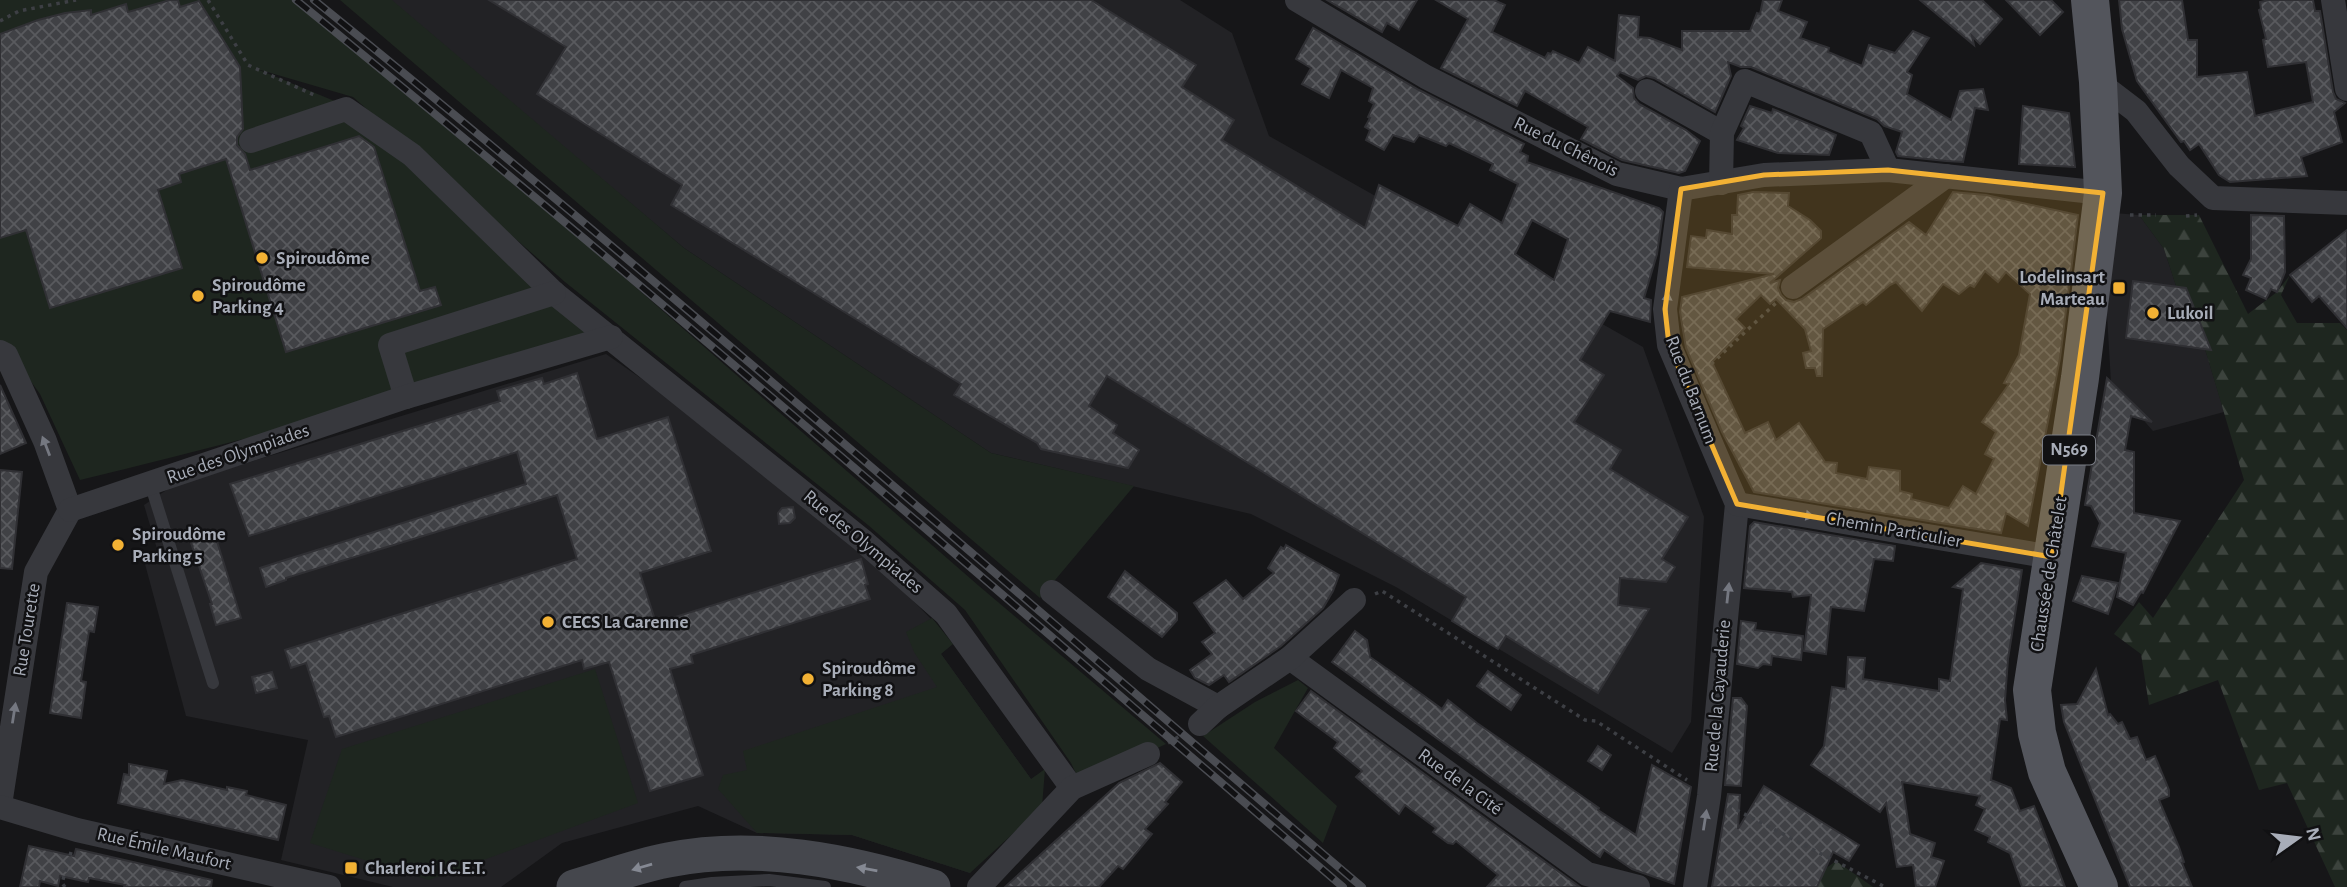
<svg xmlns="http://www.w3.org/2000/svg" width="2347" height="887" viewBox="0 0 2347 887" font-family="'Alegreya Sans',sans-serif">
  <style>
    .built { fill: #222225 }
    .grass { fill: #1e261f }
    .forest { fill: url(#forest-firs) }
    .building { fill: url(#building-cross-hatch); stroke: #303034; stroke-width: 2; fill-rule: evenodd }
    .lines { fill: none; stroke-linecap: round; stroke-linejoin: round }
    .path { stroke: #3d3f44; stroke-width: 3.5; stroke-dasharray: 3.5 5; stroke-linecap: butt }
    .lane { stroke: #37383d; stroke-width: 12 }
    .street { stroke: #37383d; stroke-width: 24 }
    .secondary { stroke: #45474d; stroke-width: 35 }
    .primary { stroke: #53555c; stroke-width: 38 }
    .rail-casing { stroke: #4a4c52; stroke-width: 8 }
    .rail { stroke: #111113; stroke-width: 5; stroke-dasharray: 16; stroke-linecap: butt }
    .oneway { fill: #757881 }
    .oneway2 { fill: #858993 }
    .marked { fill: #f2b134; fill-opacity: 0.2; stroke: #f2b134; stroke-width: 5; stroke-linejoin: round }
    .poi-dot { fill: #f2b134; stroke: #111113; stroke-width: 2.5 }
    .labels { text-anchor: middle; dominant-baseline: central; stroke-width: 5; stroke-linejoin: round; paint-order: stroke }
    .shield { fill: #111113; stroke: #7b7e86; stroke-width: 2 }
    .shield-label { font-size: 18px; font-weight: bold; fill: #a8adb8 }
    .street-label { font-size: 19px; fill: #a8adb8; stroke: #111113 }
    .poi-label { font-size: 19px; font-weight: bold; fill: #a8adb8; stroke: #111113; text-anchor: start }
  </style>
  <defs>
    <pattern id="forest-firs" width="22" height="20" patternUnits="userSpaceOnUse" patternTransform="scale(1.75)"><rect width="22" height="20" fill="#1e261f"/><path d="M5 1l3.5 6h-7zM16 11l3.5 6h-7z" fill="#3c433d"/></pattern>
    <pattern id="building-cross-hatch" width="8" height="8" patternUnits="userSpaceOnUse" patternTransform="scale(1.75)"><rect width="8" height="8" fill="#404145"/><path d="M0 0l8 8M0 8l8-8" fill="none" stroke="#595a5e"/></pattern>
  </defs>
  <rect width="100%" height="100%" fill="#161618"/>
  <!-- built -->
  <g class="built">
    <path d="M388,0H1180L1232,33L1269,136L1643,347L1704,517L1691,722L1672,753L1396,587L1251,514L991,453L684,248Z"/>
    <path d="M2101,212L2139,215L2164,249L2176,286L2205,349L2224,412L2153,431L2111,383Z"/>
    <path d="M606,354L685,409L864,551L938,626L941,654L1031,779L970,873L852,835L757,833L698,806L562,843L501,887H393L281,860L308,740L186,716L145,564L160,559L144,505L174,485Z"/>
  </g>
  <!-- grass -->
  <g class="grass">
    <path d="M0,0H293L455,130L979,586L1166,744L1081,784L1071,763L965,610L868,525L565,282L353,97L257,69L349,107L611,337C435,389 258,437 80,480L40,394L3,343H0Z"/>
    <path d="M340,0H392L684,248L991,453L1134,486L1040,598Z"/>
    <path d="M932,618L953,644L941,654L1031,779L1045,769L1042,807L970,873L852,835L757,833L718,789L723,775L747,770L743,751L937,687L914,652L906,632Z"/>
    <path d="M595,669L638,803L429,880L310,843L342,749Z"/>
    <path d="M1298,680L1308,688L1274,748L1337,806L1323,843L1203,736L1255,702Z"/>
  </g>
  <!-- forest -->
  <g class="forest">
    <path d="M2139,215H2199L2248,314L2277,292L2290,275L2281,295L2297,323H2340L2347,330V887H2335L2287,783L2259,790L2218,680L2149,705L2141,654L2114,634L2139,602L2153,618L2244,480L2205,349L2176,286L2164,249Z"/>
    <path d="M1836,861L1873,887H1817L1825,869Z"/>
  </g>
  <!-- building -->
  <g class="building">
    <path d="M170,0H178L180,7L199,1L240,67L243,129L237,137V145L245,154L250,170L359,136L374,147L420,291L435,287L441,305L286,352L226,159L179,174L181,182L158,190L182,268L50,308L26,230L0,238V34L38,20L65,13L91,10V15L126,4L128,12Z"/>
    <path d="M489,0H1091L1196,65L1182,87L1234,120L1222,140L1365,228L1379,185L1458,226L1470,204L1502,223L1518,184L1490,170L1493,164L1449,143L1446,146L1419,135L1414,142L1393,135L1384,150L1366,140L1370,130L1365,127L1370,118L1368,117L1374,104L1369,101L1373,88L1341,70L1329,98L1302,84L1311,68L1296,59L1313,28L1419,90L1524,144L1520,152L1528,156L1527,162L1659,208L1663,212L1657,254L1644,298L1651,300L1650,322L1610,311L1580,360L1604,375L1574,422L1621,450L1610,469L1688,517L1662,559L1675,567L1666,582L1620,578L1618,605L1649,609L1598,693L1506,636L1498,649L1452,621L1466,597L1107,376L1089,406L1117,425L1113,433L1139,450L1128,468L1041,449L1037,443L954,395L961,384L671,205L682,185L537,94L566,47ZM1532,220L1568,239L1554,280L1515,254Z"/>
    <path d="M1327,0H1417L1399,30L1387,23L1382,32Z"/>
    <path d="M1436,0H1494L1505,5L1492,32L1545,58L1548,53L1551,54L1553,51L1579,63L1588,47L1615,61L1619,15L1639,17L1638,37L1650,38L1682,50V31H1750L1757,13L1760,14L1763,0H1782L1778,11L1807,22L1800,38L1829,48L1828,52L1862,66L1869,45L1895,53L1913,31L1929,38L1907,72L1912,75L1907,94L1951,120L1960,91L1983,89L1988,110L1975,108L1963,162L1946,161L1898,156L1896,152L1902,132L1884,126L1877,119L1751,67H1741L1728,62L1731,76L1715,112L1654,78L1646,76L1638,80L1620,72L1617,76L1633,88L1634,98L1639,104L1686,130L1700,141L1685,171L1679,173L1622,160L1581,139L1588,127L1525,91L1517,106L1441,68L1468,19Z"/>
    <path d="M1920,0H1982L2002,19L1980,44L1972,36L1974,45Z"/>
    <path d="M2006,0H2051L2063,12L2040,35Z"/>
    <path d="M2119,0H2182L2188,40H2197V77L2247,72L2255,116L2313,102L2306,62L2268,67L2263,40L2266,39L2259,10L2261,9L2260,2L2269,0H2313L2315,11H2320L2333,92L2336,99L2345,103L2334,112L2342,142L2301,157L2307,176L2230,182L2219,175L2199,144L2190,150L2184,141L2181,142L2137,81L2122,29Z"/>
    <path d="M1750,106L1772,113L1773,109L1836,135L1829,155L1778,153L1737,140L1744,128L1741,126Z"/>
    <path d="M2023,106L2069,113L2075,167L2019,164Z"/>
    <path d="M1753,192L1789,193L1788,206L1810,220L1821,231V238L1770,283L1780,280L1778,288L1781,295L1786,300L1794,302L1802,299L1909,222L1926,235L1953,192L1986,195L2078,215L2060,358L2028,526L2006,513L2001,533L1754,492L1722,432L1686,348L1680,312L1682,297L1774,274L1687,267L1691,236L1706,238L1707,230L1732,234V215H1737L1738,195ZM1985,271L1998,282L2006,272L2030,294L2019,355L2004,383L2009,384L1982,422L1996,432L1985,454L1994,459L1976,494L1963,486L1949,508L1911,499L1912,494L1900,491V471L1869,467L1867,479L1836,473L1837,463L1825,462L1799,423L1776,440L1768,422L1745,433L1712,362L1745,328L1736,319L1761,295L1770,304L1776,299L1805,329L1811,351L1803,353L1806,368H1815L1817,376H1822L1823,329L1863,302L1866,305L1890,285L1896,282L1922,311L1943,284L1959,294L1970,285L1974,287Z"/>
    <path d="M2251,215L2284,216L2285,272L2277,292L2271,289L2266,299L2246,290L2251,278L2243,275L2251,259Z"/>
    <path d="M2347,230V328L2319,296L2312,302L2290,275Z"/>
    <path d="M2133,281L2186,288L2211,350L2126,338Z"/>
    <path d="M577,373L597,439L668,417L711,551L640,573L656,623L861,559L868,584L865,585L870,599L691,655L693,663L670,669L703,775L650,791L609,662L584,669L582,660L336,737L329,716L324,717L306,663L291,668L285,650L577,559L557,495L286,578V580L266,587L260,568L526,484L517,452L249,536L230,484L500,401L497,391L542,378L544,384Z"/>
    <path d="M2107,378L2152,422L2131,416L2125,450L2134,452V513L2180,521L2143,593L2141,592L2133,605L2117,597L2126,553L2092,546L2100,523L2091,506L2085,505Z"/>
    <path d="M0,385L26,443L0,454Z"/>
    <path d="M0,470L22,472L12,569L0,568Z"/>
    <path d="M793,507L795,518L790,523L779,524L778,513L782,508Z"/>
    <path d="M1754,522L1895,546L1893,561L1874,559L1864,611L1831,607L1826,654L1804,651L1811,595L1793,597L1792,592L1744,588L1750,526Z"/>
    <path d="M215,535L241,618L216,625L210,604H212L191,543Z"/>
    <path d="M1286,545L1339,575L1333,591L1323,608L1281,646L1229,682L1224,675L1209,685L1195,678L1190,670L1212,654L1202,642L1215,633L1194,603L1226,580L1243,599L1274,573L1268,568L1281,547L1284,549Z"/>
    <path d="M1981,563L2022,570L2008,659L2005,700L2007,720L2000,719L1991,780L2011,788L2020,811L2034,806L2065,887H2022L2010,853L1988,842L1990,837L1975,830L1985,809L1976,805L1980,796L1902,782L1910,834L1935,843L1931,857L1944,861L1935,887H1916L1913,865L1897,867L1886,803L1880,812L1811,765L1824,746L1832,687L1846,689L1848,657L1865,658L1863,679L1939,691V679L1950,681L1963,589L1953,587Z"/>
    <path d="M1125,571L1177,613V620L1162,637L1108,597Z"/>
    <path d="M2082,576L2118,583L2108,614L2073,601Z"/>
    <path d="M67,603L98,607L94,632L89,631L81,681L86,682L81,718L50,713Z"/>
    <path d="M1741,621L1756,623L1755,630L1803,636L1801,660L1772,656L1771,665L1763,664L1758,668L1737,664Z"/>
    <path d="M1355,631L1367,640L1370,657L1390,671L1442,709L1448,700L1477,723L1599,808L1598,810L1636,835L1652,765L1691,787L1674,884L1632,869L1604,850L1600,857L1332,662Z"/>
    <path d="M2096,669L2108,715L2110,714L2118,724L2122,722L2130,739L2137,737L2146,760L2155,756L2169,790V796L2159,800L2179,847L2184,862L2182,863L2192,887H2130L2064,722L2061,705L2077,704Z"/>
    <path d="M1488,671L1521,695L1511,710L1477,686Z"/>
    <path d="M272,672L277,688L256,693L252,677Z"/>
    <path d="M1311,691L1453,795L1580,887H1487L1498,875L1456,841L1453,844L1448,843L1433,832L1436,828L1405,805L1399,814L1356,777L1362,771L1334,748L1338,742L1296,711Z"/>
    <path d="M1733,698H1741L1747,706L1741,786L1725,785Z"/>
    <path d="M1598,746L1611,755L1602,770L1588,761Z"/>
    <path d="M1160,763L1182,782L1165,802L1168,804L1145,829L1152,834L1123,869L1118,866L1099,887H1005L1119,783Z"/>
    <path d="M129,764L167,771L164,784L182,780L227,790V787L247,791L246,795L286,805L278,840L118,803L124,774L129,775Z"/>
    <path d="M1764,786L1859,845L1849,861L1833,852L1817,887H1712L1728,794L1740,795L1738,829Z"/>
    <path d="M29,846L74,856L76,849L212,880L211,887H124L125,885L89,878L88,882L60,876L58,886L40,881L39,887H20Z"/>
  </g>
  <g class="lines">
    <!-- path -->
    <g class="path">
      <path d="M208,0L248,65L314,95"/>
      <path d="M0,21L19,11L76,0"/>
      <path d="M2130,215H2156"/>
      <path d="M2186,216L2197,215"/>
      <path d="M1705,370L1778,301"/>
      <path d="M1375,594L1382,591L1585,720L1596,721L1687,780"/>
      <path d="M1168,743L1183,734"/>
      <path d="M1729,806L1885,887"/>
      <path d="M65,887L62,883L71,852"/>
    </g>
    <!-- lane -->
    <g class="lane">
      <path d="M150,483L213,683"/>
      <path d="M685,887L712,883L769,880L825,887"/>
    </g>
    <!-- street -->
    <g class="street">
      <path d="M1297,0L1426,77L1617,174L1681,189L1764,175L1888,170L2103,193"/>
      <path d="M2333,0L2347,89"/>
      <path d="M2098,82L2136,111L2179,166L2213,198L2347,203"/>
      <path d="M1647,91L1722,133"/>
      <path d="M251,141L346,109L412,155L554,293L862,540L946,614L1072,788"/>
      <path d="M1721,183L1722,133L1745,81L1871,133L1888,170"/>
      <path d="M1681,189L1665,309L1669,345L1737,504L1709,796L1695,887"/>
      <path d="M1793,287L1946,176"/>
      <path d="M0,352L6,355L45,441L70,510L36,572L0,805"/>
      <path d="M406,397L390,345L554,293"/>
      <path d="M1737,504L2052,557"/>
      <path d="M70,510L406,397L611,337"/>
      <path d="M1052,592L1148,669L1218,707"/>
      <path d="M1290,658L1587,874L1638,887"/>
      <path d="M1200,724L1218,707L1290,658L1354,600"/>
      <path d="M0,807L77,830L329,887"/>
      <path d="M979,887L1072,788L1148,754"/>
    </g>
    <!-- secondary -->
    <path class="secondary" d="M574,887C605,878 636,866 668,860C755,842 849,861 933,887"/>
    <!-- primary -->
    <path class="primary" d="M2090,0L2098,82L2103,193L2080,378L2032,690L2037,733L2047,772L2099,887"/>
    <defs>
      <g id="rail">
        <path d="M296,0C651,289 996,590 1343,887"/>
        <path d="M314,0C670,288 1013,591 1362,887"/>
      </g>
    </defs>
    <!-- rail casing -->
    <use href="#rail" class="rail-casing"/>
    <!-- rail -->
    <use href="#rail" class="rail"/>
  </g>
  <!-- one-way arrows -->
  <defs><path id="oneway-solid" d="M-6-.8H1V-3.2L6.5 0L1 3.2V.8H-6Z" transform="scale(1.75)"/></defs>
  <g class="oneway">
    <use href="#oneway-solid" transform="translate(1667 302) rotate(-86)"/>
    <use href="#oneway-solid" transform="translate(46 446) rotate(-111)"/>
    <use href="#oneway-solid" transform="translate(1804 515) rotate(10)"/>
    <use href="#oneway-solid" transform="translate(1728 593) rotate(-84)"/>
    <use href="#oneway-solid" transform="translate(14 713) rotate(-81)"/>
    <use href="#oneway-solid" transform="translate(1705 820) rotate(-81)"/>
  </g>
  <g class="oneway2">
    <use href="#oneway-solid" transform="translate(642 867) rotate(164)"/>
    <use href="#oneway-solid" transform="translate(867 869) rotate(-170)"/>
  </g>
  <!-- marked area -->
  <path class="marked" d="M1888,170L2103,193L2052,557L1737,504L1669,345L1665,309L1681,189L1764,175Z"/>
  <!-- markers -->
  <g class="poi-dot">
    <circle cx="262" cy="258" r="7"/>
    <rect x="2112" y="281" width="14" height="14" rx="3.5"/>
    <circle cx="198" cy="296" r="7"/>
    <circle cx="2153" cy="313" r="7"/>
    <circle cx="118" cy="545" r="7"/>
    <circle cx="548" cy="622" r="7"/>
    <circle cx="808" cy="679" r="7"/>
    <rect x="344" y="861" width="14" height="14" rx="3.5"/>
  </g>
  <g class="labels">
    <!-- shield labels -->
    <rect class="shield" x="2043" y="435.5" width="52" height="29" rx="5"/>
    <g class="shield-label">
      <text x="2069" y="450">N569</text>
    </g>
    <!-- street labels -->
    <g class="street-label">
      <text transform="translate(1566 147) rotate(26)">Rue du Chênois</text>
      <text transform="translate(1691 390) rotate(69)">Rue du Barnum</text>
      <text transform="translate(238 454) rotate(-19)">Rue des Olympiades</text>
      <text transform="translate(1894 530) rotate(10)">Chemin Particulier</text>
      <text transform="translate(863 542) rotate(40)">Rue des Olympiades</text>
      <text transform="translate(2049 574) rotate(-81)">Chaussée de Châtelet</text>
      <text transform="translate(27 630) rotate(-81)">Rue Tourette</text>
      <text transform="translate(1718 696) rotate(-85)">Rue de la Cayauderie</text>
      <text transform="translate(1460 782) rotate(36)">Rue de la Cité</text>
      <text transform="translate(164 849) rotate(13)">Rue Émile Maufort</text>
    </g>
    <!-- poi labels -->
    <g class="poi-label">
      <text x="276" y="258">Spiroudôme</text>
      <text x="2105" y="277" text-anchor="end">Lodelinsart<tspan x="2105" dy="22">Marteau</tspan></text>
      <text x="212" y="285">Spiroudôme<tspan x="212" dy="22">Parking 4</tspan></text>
      <text x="2167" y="313">Lukoil</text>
      <text x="132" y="534">Spiroudôme<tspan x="132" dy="22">Parking 5</tspan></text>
      <text x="562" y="622">CECS La Garenne</text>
      <text x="822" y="668">Spiroudôme<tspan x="822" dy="22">Parking 8</tspan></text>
      <text x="365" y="868">Charleroi I.C.E.T.</text>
    </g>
  </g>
  <!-- north arrow -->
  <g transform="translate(2298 838) rotate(76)" stroke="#111113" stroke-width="5" paint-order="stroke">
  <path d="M0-5L12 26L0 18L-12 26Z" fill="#a8adb8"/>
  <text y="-10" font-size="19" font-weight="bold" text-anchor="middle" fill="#a8adb8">N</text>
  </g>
</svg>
